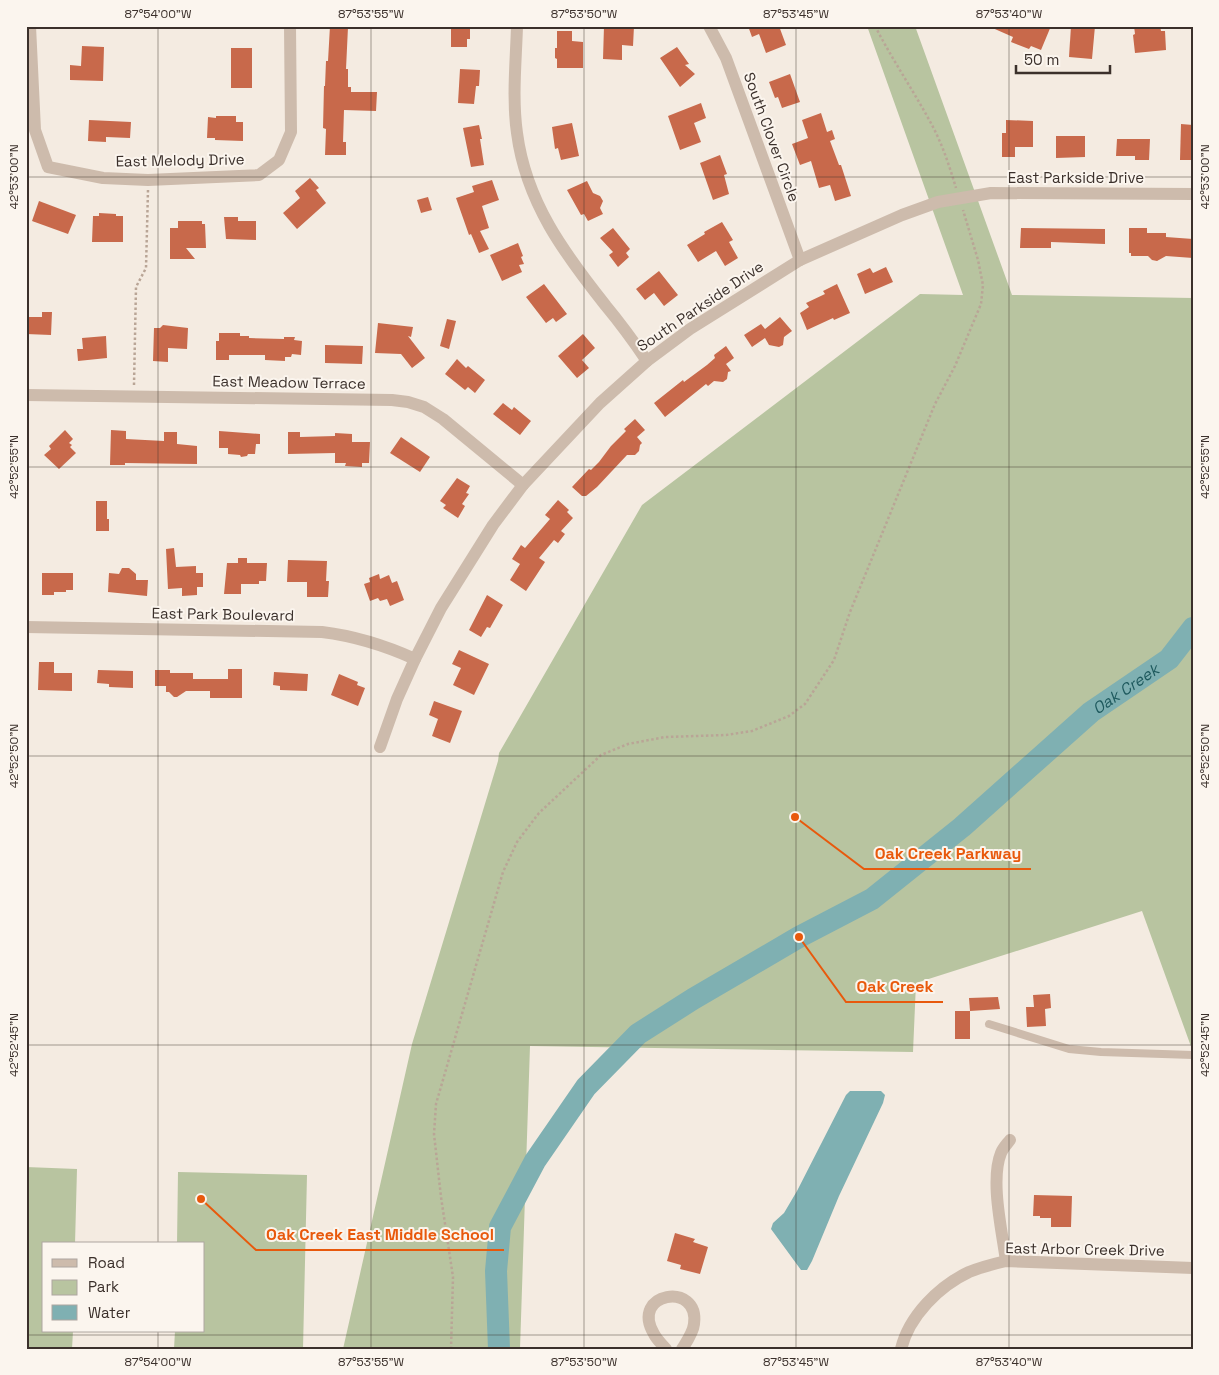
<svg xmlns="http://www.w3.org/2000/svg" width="1219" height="1375" viewBox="0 0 1219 1375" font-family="'Space Grotesk',sans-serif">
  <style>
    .green { fill: #b8c4a0 }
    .water { fill: #7fb0b2 }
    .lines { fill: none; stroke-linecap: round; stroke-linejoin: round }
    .river { stroke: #7fb0b2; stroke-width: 22 }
    .building { fill: #c8694b }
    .path { stroke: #b9a596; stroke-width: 2.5; stroke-dasharray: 2.5 2.5; stroke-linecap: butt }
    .lane { stroke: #cdbbac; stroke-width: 8 }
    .street { stroke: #cdbbac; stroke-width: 12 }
    .ticks { fill: none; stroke: #3b302b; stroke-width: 1; stroke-opacity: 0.45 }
    .labels { text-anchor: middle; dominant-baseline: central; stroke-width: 4; stroke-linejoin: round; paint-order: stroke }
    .street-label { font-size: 15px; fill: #3b302b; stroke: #fbf5ee }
    .water-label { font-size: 16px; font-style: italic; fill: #1f5a5e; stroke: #fbf5ee }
    .leader { fill: none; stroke: #e8590c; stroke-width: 2 }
    .callout-dot { fill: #e8590c; stroke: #fbf5ee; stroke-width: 2 }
    .callout-label { font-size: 16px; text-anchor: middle; font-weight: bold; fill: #e8590c; stroke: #fbf5ee; stroke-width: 4; stroke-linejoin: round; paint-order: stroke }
    .neatline { fill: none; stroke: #3b302b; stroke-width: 2 }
    .ticks-label { font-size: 12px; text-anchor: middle; fill: #3b302b }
  </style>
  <rect width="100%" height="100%" fill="#f4ebe1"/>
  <!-- green -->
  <g class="green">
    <path d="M867,26H915L1012,295L1193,298V1052L1142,911L916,983L913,1052L530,1046L520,1349H343L412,1044L498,761L499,753L642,505L920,294L963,295Z"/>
    <path d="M26,1167L77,1169L75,1244H44V1331H73L72,1349H26Z"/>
    <path d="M178,1172L307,1175L303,1349H174L175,1331H204V1244H177Z"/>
  </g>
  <!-- water -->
  <path class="water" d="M850,1091H881L885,1095L883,1103L839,1196L812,1261L807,1270H801L771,1229L773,1223L784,1213L797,1191L846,1095Z"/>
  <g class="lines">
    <!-- river -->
    <path class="river" id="s1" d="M499,1349L496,1271L500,1227L535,1161L586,1087L638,1034L693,999L799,937L872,899L962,827L1091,712L1169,659L1193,628"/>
  </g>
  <!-- building -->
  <g class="building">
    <path d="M330,26L348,27L346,69H348V87H351V92H377L376,111L344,110L343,142H346V155H325L326,129L323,128L324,86H325L326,61H328Z"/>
    <path d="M451,26H470V39H467V47H451Z"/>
    <path d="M604,26H634L633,46L622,45V60L603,59Z"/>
    <path d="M748,26H779L786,45L766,53L759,34L752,37Z"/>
    <path d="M988,26H1051L1041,50L1031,46L1029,49L1011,42L1013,37Z"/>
    <path d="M1071,26H1095L1092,59L1069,57Z"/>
    <path d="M1134,26H1160L1161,31H1165L1166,50L1135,53L1133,35L1135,34Z"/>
    <path d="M557,31H572V41L583,42V68H557V59L555,58V48H557Z"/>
    <path d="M82,46L104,47L103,81L70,80V65L81,66Z"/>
    <path d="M677,47L689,64L685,65L695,74L680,87L660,58Z"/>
    <rect x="231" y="48" width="21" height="40"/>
    <path d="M460,69L480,70L479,86H476L474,104L458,103Z"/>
    <path d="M790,74L800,102L782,108L778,97L775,98L769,82Z"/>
    <path d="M701,103L706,118L694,123L701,142L680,150L668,116Z"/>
    <path d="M821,113L827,132L832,130L835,139L830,141L839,165H841L851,196L835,201L830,185L819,188L811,161L800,165L792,144L808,138L802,120Z"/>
    <path d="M216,116H236V122H243V141L215,140V138H207L208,117L216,118Z"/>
    <path d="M89,120L131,122L130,138L106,137V142L88,141Z"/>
    <path d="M1006,120L1033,121V147H1015V157H1002V133H1006Z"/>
    <path d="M572,123L579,156L561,160L558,148L555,149L552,127Z"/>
    <path d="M1181,124L1193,125V160H1180Z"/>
    <path d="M479,125L482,139H480L484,165L471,167L463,128Z"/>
    <path d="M1056,136H1085V157L1056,158Z"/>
    <path d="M1117,139H1150L1149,160H1135V156H1116Z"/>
    <path d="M720,155L727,174L724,175L729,194L713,200L700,163Z"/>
    <path d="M310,178L319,188L316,190L326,203L297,229L283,213L300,198L295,191Z"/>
    <path d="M492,180L499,200L482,206L489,228L480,231L489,249L479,253L471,234L469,235L456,198L474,192L472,186Z"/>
    <path d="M587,181L593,193L600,196L603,201L600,208L603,214L588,221L584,214L581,215L567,190Z"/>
    <path d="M428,197L432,210L421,213L417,200Z"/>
    <path d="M39,201L76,215L68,234L32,221Z"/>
    <path d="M99,213L116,214V216H123V242H92L93,216H99Z"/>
    <path d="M224,217H238V221H256V240L226,239Z"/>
    <path d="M178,221H202V224H205L206,248H186L195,259H170V228H178Z"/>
    <path d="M722,222L733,240L729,242L738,258L725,266L716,251L698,262L687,245L705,234L704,232Z"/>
    <path d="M613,228L630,249L626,253L629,257L618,267L609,255L613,252L600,238Z"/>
    <path d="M1021,228L1105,229V244L1051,242V248H1020Z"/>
    <path d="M1129,228H1147V233H1166V237L1193,239V258L1166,256L1157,261L1152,260L1148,256H1131V253H1129Z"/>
    <path d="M518,243L523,256L521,257L524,264L519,265L522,272L502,281L490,255Z"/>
    <path d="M886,267L893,282L865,294L857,274L870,268L873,273Z"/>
    <path d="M659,271L678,295L664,306L654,293L645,300L636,289Z"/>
    <path d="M544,284L567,314L556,322L553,318L546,323L526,297Z"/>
    <path d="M837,284L850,313L834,320L833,318L807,330L800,313L809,307L806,303L825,294L823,291Z"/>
    <path d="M42,312H52L51,335L26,334V317H42Z"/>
    <path d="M780,317L792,331L784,337L783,345L779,347L769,345L765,338L752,347L744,335L761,324L765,329Z"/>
    <path d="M447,319L456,321L449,349L440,346Z"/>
    <path d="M378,323L413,327L411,337L408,336L425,358L412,368L401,354L375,353Z"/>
    <path d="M163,325L188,328L187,349L168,348V362L153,361L154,328H160Z"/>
    <path d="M219,333H240V336H249V338L284,339V337H295L294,340L302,341L301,355L292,354L291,357H285V361L265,360V355H229V360H216V341H219Z"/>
    <path d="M583,334L595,348L582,360L589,368L577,378L558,356Z"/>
    <path d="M106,336L107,358L78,361L77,349H83L82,338Z"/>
    <path d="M325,345L363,346L362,364L325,363Z"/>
    <path d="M726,346L734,358L726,364L731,371L728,372L727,379L723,382L714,381L708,386L706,384L665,417L654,403L683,380L684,382L707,365L715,358L714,355Z"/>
    <path d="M457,359L466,368L468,366L485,380L475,393L468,387L465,390L445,374Z"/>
    <path d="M503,403L512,410L514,407L531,421L520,435L493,414Z"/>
    <path d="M635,419L645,430L637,437L642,443L640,445L639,451L635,455H627L597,487L586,496H582L572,487L589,469L591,470L599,462L611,446L626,431L624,429Z"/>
    <path d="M65,430L73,439L69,443L72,445L70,447L76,453L59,469L44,455L51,449L49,446Z"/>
    <path d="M111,430L126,431V439L164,441V432H177V444L197,446V464L125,463V465H110Z"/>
    <path d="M219,431L260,434V444H256L255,454H248L247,456L241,457L240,455L228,454V448H219Z"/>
    <path d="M288,432H300V437L335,436V433L352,434V442H370L369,463H362V467L345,466L346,463H335V453L288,454Z"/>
    <path d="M401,437L430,457L420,472L390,453Z"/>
    <path d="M457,478L470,486L466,493L469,494L462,504L465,506L458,518L443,508L446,505L440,501Z"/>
    <path d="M558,500L569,510L567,512L573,518L561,531L565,534L558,543L554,540L539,558L545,562L526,591L510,580L520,564L512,559L521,545L525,548L550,519L545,515Z"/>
    <path d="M96,501H107V519H109V531H96Z"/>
    <path d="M174,548L176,567L196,566V573H203V587H197V595L182,596V588L168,589L166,549Z"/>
    <path d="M238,558H247V563H267L266,581H259V584H241V594H224L227,563H238Z"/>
    <path d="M288,560L327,561L326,581H329L328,597H307V582H287Z"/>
    <path d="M122,568H129L136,574V580H148L147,596L108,592L109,573L119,574Z"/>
    <path d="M42,573H73V590H66V592H54V595H42Z"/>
    <path d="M379,574L380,579L389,575L392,583L397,581L404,600L390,606L387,599L380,601L378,598L370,601L364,584L370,582L369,578Z"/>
    <path d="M487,595L503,605L490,628L487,627L481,637L469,630Z"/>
    <path d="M459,650L489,664L474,695L453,685L461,668L452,664Z"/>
    <path d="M39,662H54V673H72V691L38,690Z"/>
    <path d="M228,669H242V698H210V691H186L177,697H174L169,692H166V686H155V670H170V673H193V679H228Z"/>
    <path d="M98,670L133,671V688L109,687V684L97,683Z"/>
    <path d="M274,672L308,674L307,691L280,690V686L273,685Z"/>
    <path d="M339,674L358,682L357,685L365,688L358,706L331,695Z"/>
    <path d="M434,701L462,711L450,743L432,736L438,719L429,715Z"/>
    <path d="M1050,994L1051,1008L1045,1009L1046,1026L1027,1027L1026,1007H1034L1033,995Z"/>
    <path d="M998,997L1000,1009L970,1011L969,998Z"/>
    <rect x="955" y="1011" width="15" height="28"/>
    <path d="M1034,1195L1072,1196L1071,1227H1051V1218H1040V1216H1033Z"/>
    <path d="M675,1233L695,1239L693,1242L708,1247L700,1274L680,1269L681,1265L667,1261Z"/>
  </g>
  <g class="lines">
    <!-- path -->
    <g class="path">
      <path d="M875,26C893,61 915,93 933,127C943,146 950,168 956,188"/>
      <path d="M134,385L136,287L146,268L148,190"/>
      <path d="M451,1349L453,1277L441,1197L434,1134L436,1104L503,872L517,842L539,813L601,755L628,744L665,737L726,735L752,731L789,716L805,704L834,660L850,612L935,404L955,366L981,304L983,285L978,260L963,210"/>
    </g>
    <!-- lane -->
    <path class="lane" d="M989,1024L1069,1049L1101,1052L1193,1055"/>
    <!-- street -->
    <g class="street">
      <path d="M30,26L35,130L48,167L103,178L148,180L259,175L279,160L291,132L290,26"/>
      <path d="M517,26C516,61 512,98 517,133C526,202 564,253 606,306C621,324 634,342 647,361"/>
      <path d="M709,26L726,58L800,260"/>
      <path d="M26,395L392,400L408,402L424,407L443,419L523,485"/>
      <path d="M26,627L322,632C355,636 384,645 415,659"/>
      <path d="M380,747L397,699L415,659L441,608L493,525L523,485L600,403L647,361L690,329L800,260L902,215L938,202L991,193L1193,194"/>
      <path d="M1006,1261C1002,1231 990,1180 1001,1153C1003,1148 1007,1144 1010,1140"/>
      <path d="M666,1349C662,1344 657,1340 654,1334C629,1292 700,1281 694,1324C693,1333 687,1341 682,1349"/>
      <path d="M901,1349C909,1316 939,1286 969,1272C981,1267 993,1264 1006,1261L1193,1268"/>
    </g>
  </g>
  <!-- ticks -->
  <path class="ticks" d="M158,26V1244M371,26V1349M584,26V1349M796,26V1349M1009,26V1349M26,177H1193M26,467H1193M26,756H1193M26,1045H1193M158,1331V1349M26,1335H1193"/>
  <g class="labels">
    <!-- street labels -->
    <g class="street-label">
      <text transform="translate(772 137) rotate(70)">South Clover Circle</text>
      <text transform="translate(180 160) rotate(-1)">East Melody Drive</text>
      <text x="1076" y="177">East Parkside Drive</text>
      <text transform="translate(700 306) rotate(-34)">South Parkside Drive</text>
      <text transform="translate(289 382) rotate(1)">East Meadow Terrace</text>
      <text transform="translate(223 614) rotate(1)">East Park Boulevard</text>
      <text transform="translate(1085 1249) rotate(1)">East Arbor Creek Drive</text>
    </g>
    <!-- water labels -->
    <g class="water-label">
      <text stroke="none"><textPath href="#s1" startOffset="961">Oak Creek</textPath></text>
    </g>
  </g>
  <!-- callouts -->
  <path class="leader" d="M795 817L864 869H1031M799 937L846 1002H943M201 1199L256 1250H504"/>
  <g class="callout-dot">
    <circle cx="795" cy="817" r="5"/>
    <circle cx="799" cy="937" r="5"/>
    <circle cx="201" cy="1199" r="5"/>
  </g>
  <g class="callout-label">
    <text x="948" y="859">Oak Creek Parkway</text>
    <text x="895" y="992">Oak Creek</text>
    <text x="380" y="1240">Oak Creek East Middle School</text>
  </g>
  <!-- border -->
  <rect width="1219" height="1375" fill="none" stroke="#fbf5ee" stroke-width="55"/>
  <!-- legend -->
  <rect x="42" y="1242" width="162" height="90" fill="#fbf5ee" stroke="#aea6a0"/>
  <rect x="52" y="1259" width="25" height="8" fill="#cdbbac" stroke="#aea6a0"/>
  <text x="88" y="1268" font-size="15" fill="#3b302b">Road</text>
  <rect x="52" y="1280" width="25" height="15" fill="#b8c4a0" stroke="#aea6a0"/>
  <text x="88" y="1292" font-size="15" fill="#3b302b">Park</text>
  <rect x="52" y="1305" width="25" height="15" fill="#7fb0b2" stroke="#aea6a0"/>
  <text x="88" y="1318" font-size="15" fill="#3b302b">Water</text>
  <!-- scale -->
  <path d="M1016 65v8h94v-8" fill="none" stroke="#3b302b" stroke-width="2.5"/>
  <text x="1024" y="65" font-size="15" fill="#3b302b" stroke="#fbf5ee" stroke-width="4" paint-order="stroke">50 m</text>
  <rect x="28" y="28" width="1164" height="1320" class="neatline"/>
  <g class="ticks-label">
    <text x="158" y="18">87°54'00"W</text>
    <text x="371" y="18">87°53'55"W</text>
    <text x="584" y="18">87°53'50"W</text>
    <text x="796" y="18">87°53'45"W</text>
    <text x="1009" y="18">87°53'40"W</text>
    <text transform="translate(14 177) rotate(-90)" y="4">42°53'00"N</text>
    <text transform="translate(1205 177) rotate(-90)" y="4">42°53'00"N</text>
    <text transform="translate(14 467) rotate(-90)" y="4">42°52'55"N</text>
    <text transform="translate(1205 467) rotate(-90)" y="4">42°52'55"N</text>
    <text transform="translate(14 756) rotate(-90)" y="4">42°52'50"N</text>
    <text transform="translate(1205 756) rotate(-90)" y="4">42°52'50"N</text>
    <text transform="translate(14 1045) rotate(-90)" y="4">42°52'45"N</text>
    <text transform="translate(1205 1045) rotate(-90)" y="4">42°52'45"N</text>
    <text x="158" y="1366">87°54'00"W</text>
    <text x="371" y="1366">87°53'55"W</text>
    <text x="584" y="1366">87°53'50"W</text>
    <text x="796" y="1366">87°53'45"W</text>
    <text x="1009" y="1366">87°53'40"W</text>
  </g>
</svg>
